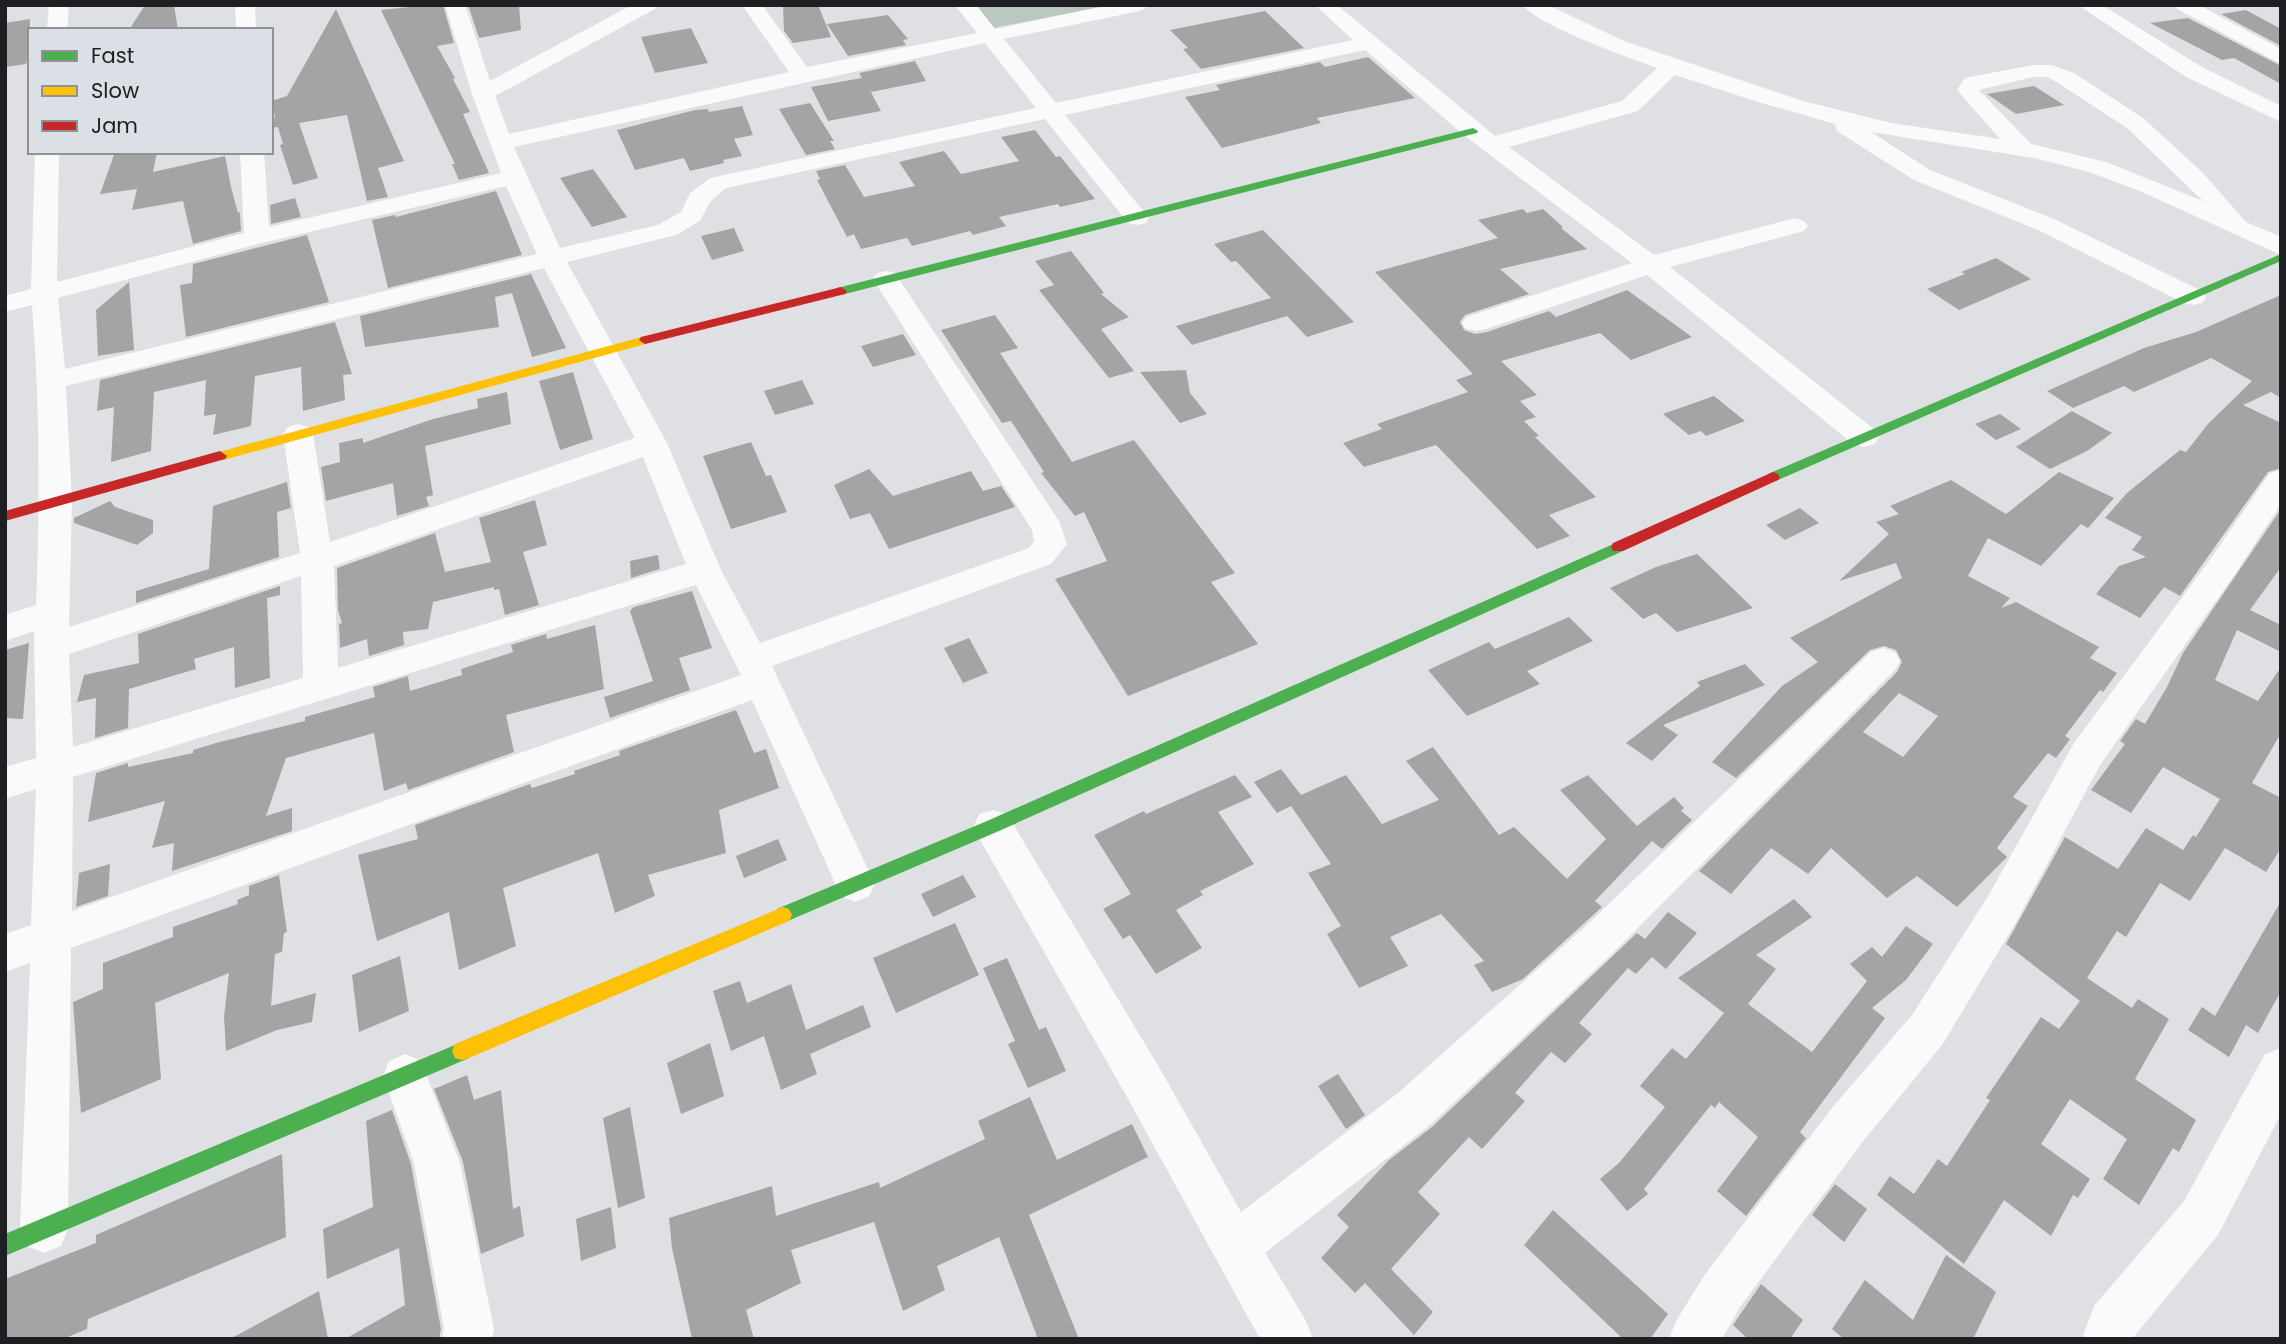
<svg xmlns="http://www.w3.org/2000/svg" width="2286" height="1344" viewBox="0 0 2286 1344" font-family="Poppins,sans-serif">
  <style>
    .green { fill: #bac8c1 }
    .building { fill: #a4a4a4; fill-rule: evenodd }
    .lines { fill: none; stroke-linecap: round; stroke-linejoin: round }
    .street { fill: #fafafb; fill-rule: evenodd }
    .fast { fill: #4caf50; fill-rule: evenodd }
    .slow { fill: #ffc107; fill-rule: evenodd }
    .jam { fill: #c62828; fill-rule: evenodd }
  </style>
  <rect width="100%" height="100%" fill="#dee0e3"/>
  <!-- green -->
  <path class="green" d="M977,5H1110L993,28Z"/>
  <!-- building -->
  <g class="building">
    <path d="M145,5H174L178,30H129Z"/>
    <path d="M429,5H443L454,43L437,46L455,78L453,79L470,112L463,114L489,173L459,180L452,164H455L381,10Z"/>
    <path d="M468,5H519L521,30L479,38Z"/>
    <path d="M783,5H818L831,37L793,43L784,31Z"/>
    <path d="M336,9L404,161L378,168L388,197L367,201L347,115L299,123L318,178L293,185L280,145L283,144L278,127L271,128L275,117L271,101L287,96Z"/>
    <path d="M2246,10L2281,29V46L2221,14Z"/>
    <path d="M1265,11L1304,48L1201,69L1183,49L1188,48L1170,30Z"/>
    <path d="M888,15L908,39L903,40L906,45L848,56L827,24Z"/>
    <path d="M2188,18L2281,66V84L2234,58L2222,60L2150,23Z"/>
    <path d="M30,19V50L26,64L5,67V23Z"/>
    <path d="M691,28L708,63L655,73L641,37Z"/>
    <path d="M1368,57L1415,98L1317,118L1321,123L1222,148L1185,97L1220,90L1216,85L1320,62L1325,67Z"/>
    <path d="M915,61L926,81L871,92L868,87L881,111L828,121L811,87L862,78L859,73Z"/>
    <path d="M2034,86L2064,105L2016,114L1987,94Z"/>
    <path d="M810,103L834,141H830L835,149L806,155L779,109Z"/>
    <path d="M742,106L753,135L734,139L742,156L723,160L724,163L690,171L684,158L635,170L617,130L695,110L708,109L709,112Z"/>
    <path d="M1035,130L1056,157L1060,156L1095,199L1060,207L1058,204L999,217L1006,226L973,235L970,231L912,246L907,238L861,249L854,234L847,237L817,180L820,179L816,171L845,165L864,197L915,186L899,162L944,151L961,174L1019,161L1001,137Z"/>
    <path d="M115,152H157L153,172L225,156L231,187L238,213L240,212L241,231L193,244L183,201L132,210L137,189L100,194Z"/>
    <path d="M593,169L627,217L592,227L560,178Z"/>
    <path d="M496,191L522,255L388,288L372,220L395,215L396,217Z"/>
    <path d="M295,198L301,217L271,224L270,205Z"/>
    <path d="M1523,209L1527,213L1543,209L1563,227L1561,228L1587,249L1500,269L1529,294L1465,315L1460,322L1464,330L1475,334L1487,332L1549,311L1556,317L1627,290L1692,337L1631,360L1600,333L1501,361L1537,395L1520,401L1536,417L1524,421L1539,436L1535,437L1596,497L1549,515L1570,536L1537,549L1436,445L1364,467L1343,443L1382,429L1377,424L1468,392L1456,380L1473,374L1375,272L1498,238L1478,220Z"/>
    <path d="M734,228L744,251L712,260L701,236Z"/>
    <path d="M1263,230L1354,322L1307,337L1287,316L1192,345L1176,326L1271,298L1236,261L1231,262L1214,244Z"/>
    <path d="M307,235L329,302L186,337L180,285L192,283L193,264Z"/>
    <path d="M1071,251L1104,293L1101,294L1129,317L1101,329L1134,371L1109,378L1039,290L1054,285L1035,261Z"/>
    <path d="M1996,258L2031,279L1959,310L1927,289L1965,274L1961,272Z"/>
    <path d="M531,274L566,348L532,357L512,293L495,297L499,327L365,347L360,316Z"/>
    <path d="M129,282L134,350L98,356L96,310Z"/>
    <path d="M2281,295V398L2271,392L2243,405L2281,423V468L2268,472L2180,596L2164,587L2140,618L2096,594L2119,566L2146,557L2132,550L2142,537L2105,518L2127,493L2180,450L2186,452L2208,424L2252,381L2211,358L2134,392L2124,386L2073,408L2047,391L2144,348L2196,332Z"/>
    <path d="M995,315L1018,348L1000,353L1072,462L1134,440L1235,573L1211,582L1258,644L1128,696L1055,579L1107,561L1084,512L1075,516L1041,473L1044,472L1011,421L1002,423L941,330Z"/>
    <path d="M335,322L352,374L343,375L345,400L303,411L301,367L255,376L251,426L213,435L216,414L204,416L206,380L154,392L151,451L111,462L114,407L97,411L100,380Z"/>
    <path d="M903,334L916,355L873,367L861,346Z"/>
    <path d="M1186,370L1190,393L1207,414L1180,423L1140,372Z"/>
    <path d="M573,372L593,439L560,450L539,381Z"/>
    <path d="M802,380L814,404L775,415L764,391Z"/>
    <path d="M507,392L511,424L425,446L433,495L426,497L429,506L397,516L393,483L326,501L321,467L340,462L339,443L363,438V443L433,419L478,408L477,399Z"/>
    <path d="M1714,396L1745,421L1706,436L1701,431L1689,435L1663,414Z"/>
    <path d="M2072,411L2112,433L2087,451L2050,469L2016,447Z"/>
    <path d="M2000,414L2021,429L1996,440L1975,424Z"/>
    <path d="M751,442L766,476L771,475L787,512L731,529L703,456Z"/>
    <path d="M869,469L893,496L971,471L983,491L1001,486L1015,507L889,549L870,513L850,519L834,485Z"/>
    <path d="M2059,472L2114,498L2088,528L2081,524L2041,566L1988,538L1968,576L2010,598L2001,608L2016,602L2099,647L2090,658L2117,673L2103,692L2100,690L2065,736L2070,739L2056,758L2048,753L2013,797L2028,806L1997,848L2007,857L1957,907L1917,876L1887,898L1831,848L1808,874L1771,848L1731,894L1699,871L1897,672L1902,662L1896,650L1884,646L1870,650L1736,778L1712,762L1782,686L1818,662L1790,638L1902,578L1896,563L1839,581L1889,534L1876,522L1899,514L1890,506L1951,480L2006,514ZM1899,693L1938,716L1903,757L1863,732Z"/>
    <path d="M287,482L291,508L277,512L279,557L136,603V591L209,569L213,506Z"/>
    <path d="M535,500L547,545L523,552L539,605L505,615L499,589L494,590V587L433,602L428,629L403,632L404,645L369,656L367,639L340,648L339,624L342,623L338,611L337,568L435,533L445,572L491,562L479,518Z"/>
    <path d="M110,501L115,507L153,520V533L137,545L74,523V518Z"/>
    <path d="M1800,508L1819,523L1785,540L1766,525Z"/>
    <path d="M2281,509V567L2250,610L2281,625V652L2237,630L2215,680L2258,701L2281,667V733L2252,783L2281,798V848L2266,872L2225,848L2190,901L2160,883L2126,937L2117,931L2087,978L2132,1008L2138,999L2169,1019L2135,1079L2196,1120L2179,1152L2173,1148L2139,1205L2103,1179L2127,1139L2070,1099L2041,1144L2090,1179L2078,1198L2073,1195L2051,1236L2004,1200L1964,1264L1877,1195L1890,1176L1914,1194L1938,1159L1947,1166L1990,1100L1986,1098L2041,1017L2059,1029L2080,1001L2006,944L2065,837L2118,869L2146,828L2183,850L2193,835L2196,837L2220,799L2163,767L2131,813L2091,790L2125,744L2120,741L2136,719L2145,724L2167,687L2183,653Z"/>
    <path d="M1697,554L1753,608L1677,632L1656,613L1643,619L1610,588L1656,567Z"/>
    <path d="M658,555L660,569L631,578L630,561Z"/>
    <path d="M280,586V595L267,598L270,678L235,688L234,647L194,659L196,669L129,689L128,728L95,738L96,698L77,702L84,675L139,663L138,634Z"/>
    <path d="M692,591L712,648L679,658L690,690L610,718L604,697L653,681L630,611L634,607Z"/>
    <path d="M1569,617L1593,641L1527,671L1540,684L1467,716L1428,670L1489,642L1495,649Z"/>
    <path d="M595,625L604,689L506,715L514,752L408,790L406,783L384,791L374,733L286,758L266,816L292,808V831L172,871L174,843L152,848L165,801L88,822L96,773L128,763V767L193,753V750L216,743L305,721V717L375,697L373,687L408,676L410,691L462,675L461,669L513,652L511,645L546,634L547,639Z"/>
    <path d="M969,638L988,673L963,683L944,648Z"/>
    <path d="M29,643L23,719L5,718V650Z"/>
    <path d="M1745,664L1765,685L1663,725L1678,735L1652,761L1626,743L1700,686L1697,682Z"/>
    <path d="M736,710L754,753L766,749L779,788L719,810L726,853L648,875L655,896L615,913L598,853L503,888L516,946L459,970L449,912L377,941L358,855L418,839L415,825L530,784L532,788L575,774L574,771L620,755L619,751Z"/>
    <path d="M1433,747L1499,835L1514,827L1567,879L1606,839L1560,790L1588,775L1637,826L1674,797L1684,808L1681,811L1692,820L1662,849L1652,841L1595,901L1602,907L1523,979L1492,992L1474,965L1484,961L1441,914L1390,937L1408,966L1359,988L1327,934L1341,926L1308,873L1331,864L1291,806L1277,813L1254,782L1281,769L1301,795L1346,775L1382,824L1439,800L1406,761Z"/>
    <path d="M1235,775L1252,797L1218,812L1254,864L1200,891L1203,895L1176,910L1202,948L1156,974L1130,935L1123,939L1103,909L1131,894L1094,835L1144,811L1146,814Z"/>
    <path d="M778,839L787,860L744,878L736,856Z"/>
    <path d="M110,864L108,896L76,907L79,873Z"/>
    <path d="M279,875L287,932L284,933L282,952L275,954L271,1006L316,993L312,1022L277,1030L226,1051L224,1017L229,973L155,1003L161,1079L81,1113L73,1002L103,989V963L173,937V927L238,904L237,900L249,895V886Z"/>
    <path d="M963,875L976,897L933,917L921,894Z"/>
    <path d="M1794,899L1812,917L1756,955L1776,969L1748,1004L1812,1052L1867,981L1850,964L1872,947L1882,957L1906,926L1933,944L1906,980L1872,1008L1885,1018L1800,1132L1806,1138L1746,1216L1717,1191L1758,1137L1719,1102L1715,1108L1711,1105L1644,1189L1648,1194L1627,1211L1600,1179L1619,1163L1665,1107L1640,1086L1672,1048L1686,1059L1724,1013L1678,978Z"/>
    <path d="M2281,901V991L2258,1033L2246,1025L2229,1057L2188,1030L2202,1007L2215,1016Z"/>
    <path d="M1668,912L1697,933L1666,969L1652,957L1636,974L1628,968L1579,1023L1592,1034L1565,1063L1551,1052L1515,1093L1525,1101L1482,1149L1469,1137L1418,1192L1440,1214L1391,1269L1433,1312L1414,1335L1365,1283L1355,1293L1321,1258L1349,1227L1337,1215L1389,1160L1432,1127L1637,933L1645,939Z"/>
    <path d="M955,923L979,975L896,1013L873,958Z"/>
    <path d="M400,956L409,1011L359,1032L352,975Z"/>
    <path d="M1007,958L1039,1030L1046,1027L1066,1071L1028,1088L1008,1044L1015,1041L983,968Z"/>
    <path d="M740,981L747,1003L791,984L806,1030L863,1005L871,1027L810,1054L817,1074L781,1090L764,1036L731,1051L713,991Z"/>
    <path d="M710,1043L724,1096L681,1114L667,1063Z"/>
    <path d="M1338,1074L1365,1115L1346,1129L1318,1086Z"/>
    <path d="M467,1075L474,1100L501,1090L513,1209L520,1206L524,1236L481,1254L463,1162L434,1089Z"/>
    <path d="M1030,1097L1057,1160L1132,1124L1148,1157L1029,1215L1079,1339H1038L999,1237L937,1266L945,1290L903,1311L874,1222L791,1250L801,1283L746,1310L754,1339H692L672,1248L669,1218L772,1186L776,1216L879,1182L880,1188L985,1139L978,1121Z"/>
    <path d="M630,1107L645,1198L618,1208L603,1118Z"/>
    <path d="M392,1110L411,1164L441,1329L439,1339H345L405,1305L399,1248L327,1279L323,1229L373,1207L366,1121Z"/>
    <path d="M282,1154L286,1237L88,1319L87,1329L63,1339H5V1279L96,1243V1235Z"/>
    <path d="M1835,1184L1867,1209L1844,1242L1812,1215Z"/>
    <path d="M611,1207L616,1248L581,1261L576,1219Z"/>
    <path d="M1553,1210L1668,1314L1650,1339H1623L1524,1245Z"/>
    <path d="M1946,1255L1996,1292L1973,1339H1844L1832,1329L1865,1280L1913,1320Z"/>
    <path d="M1761,1284L1803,1320L1790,1339H1748L1733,1325Z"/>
    <path d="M319,1291L328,1339H230Z"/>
  </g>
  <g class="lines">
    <!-- street -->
    <g class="street">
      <path d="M49,5H69L67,30H47Z"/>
      <path d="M235,5H255L256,30H236Z"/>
      <path d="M445,5H465L490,81L632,5H658L655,9L495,96L509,134L789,72L742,5H762L807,67L977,33L955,5H976L995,29L1110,5H1150L1140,11L1004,39L1056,103L1353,40L1315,5H1337L1495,136L1622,101L1657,68C1628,57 1540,27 1523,5H1548L1624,41L1803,101L1891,123L2000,139L1957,90L1965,78L2033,65H2051L2074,73L2143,118L2202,172L2246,222L2281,237V255L2142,192L2089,172L2034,158L1871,132L1930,170L2054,219L2202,291L2206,297L2202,303L2193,305L2184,303L2036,229L1914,180L1837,131L1835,124L1755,101L1675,75L1638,111L1509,147L1654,255L1795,218L1804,221L1808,226L1804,231L1670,267L1875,430L1879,437L1875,444L1864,447L1853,444L1647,275L1486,329L1476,331L1466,329L1462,323L1466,317L1632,263L1465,136L1365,50L1065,115L1149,218L1146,223L1137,225L1128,223L1045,119L726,188L710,202L700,221L676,235L567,262L667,443L721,570L760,643L1029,548L1034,541L1032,530L873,279L877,273L886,271L895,273L1059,521L1067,544L1051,564L772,666L875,884L869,896L855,902L841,896L752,700L71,948L68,1229L61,1246L44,1253L27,1246L20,1229L30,963L5,972V934L31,925L36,789L5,799V767L36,758L34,631L5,641V615L36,605C40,504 40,405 32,305L5,312V296L31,289L35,152H59L57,282L244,233L240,152H264L269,227L501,173L472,94ZM985,43L1036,108L710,178L690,193L681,212L658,225L560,248L514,147ZM2033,77H2047L2058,83L2127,128L2203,201L2106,162L2031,144L1979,90ZM506,186L537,254L65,369L58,298L262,243ZM544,268L635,438L330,542L313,434L308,427L298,424L288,427L283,434L300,553L69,627L72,501L66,386ZM643,457L686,564L338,668L334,566ZM301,576L303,678L73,747L69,654ZM696,585L741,675L72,911L73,777Z"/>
      <path d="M2078,5H2102L2202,67L2281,106V122L2186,77Z"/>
      <path d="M2174,5H2199L2281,49V64L2177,9Z"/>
      <path d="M2281,470V504L2233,577L2100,765L2015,924L1942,1045L1864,1140L1740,1307L1722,1339H1669L1676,1321L1706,1273L1832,1108L1912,1015L1987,898L2074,743L2209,561L2270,473Z"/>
      <path d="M1883,648L1895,652L1900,661L1895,670L1616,950L1430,1125L1265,1253L1306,1321L1313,1339H1260L1127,1097L979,838L974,826L979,814L993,810L1007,814L1159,1067L1241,1212L1398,1093L1588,924L1871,652Z"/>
      <path d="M2281,1048V1114L2218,1235L2132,1339H2082L2094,1306L2184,1201L2265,1054Z"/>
      <path d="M405,1054L421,1061L460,1163L494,1329L492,1339H442L444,1329L414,1163L383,1076L389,1061Z"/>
    </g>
    <!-- fast -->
    <g class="fast">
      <path d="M1473,128L1478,131L1477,133L841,295L835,291L837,288Z"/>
      <path d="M2281,254V261L1778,480L1773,482L1766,477L1768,474Z"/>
      <path d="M1618,542L1625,547L1623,551L999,831L783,923L777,921L774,915L777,909L987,821Z"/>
      <path d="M462,1042L469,1044L472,1051L469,1058L5,1256V1234Z"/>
    </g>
    <!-- slow -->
    <g class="slow">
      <path d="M645,336L649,337V343L220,461L213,456L215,453Z"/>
      <path d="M783,907L789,909L792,915L789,921L469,1058L462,1060L455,1058L452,1051L455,1044Z"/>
    </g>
    <!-- jam -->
    <g class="jam">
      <path d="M841,287L847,291L845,294L645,344L639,340L641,337Z"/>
      <path d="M220,451L227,456L225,459L5,521V511Z"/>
      <path d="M1773,472L1778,474L1780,477L1778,480L1623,551H1613L1611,547L1613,543Z"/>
    </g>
  </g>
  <!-- border -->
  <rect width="2286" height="1344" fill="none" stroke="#1e1f22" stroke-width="14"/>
  <!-- legend -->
  <rect x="28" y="28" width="245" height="126" fill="#dbdfe6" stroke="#8f9298" stroke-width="2"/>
  <rect x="42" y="51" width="35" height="10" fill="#4caf50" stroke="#8f9298" stroke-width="2"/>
  <text x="91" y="63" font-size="21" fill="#1e1f22">Fast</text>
  <rect x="42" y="86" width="35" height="10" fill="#ffc107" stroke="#8f9298" stroke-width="2"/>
  <text x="91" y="98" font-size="21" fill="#1e1f22">Slow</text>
  <rect x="42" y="121" width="35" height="10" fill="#c62828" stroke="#8f9298" stroke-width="2"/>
  <text x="91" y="133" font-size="21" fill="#1e1f22">Jam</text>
</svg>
